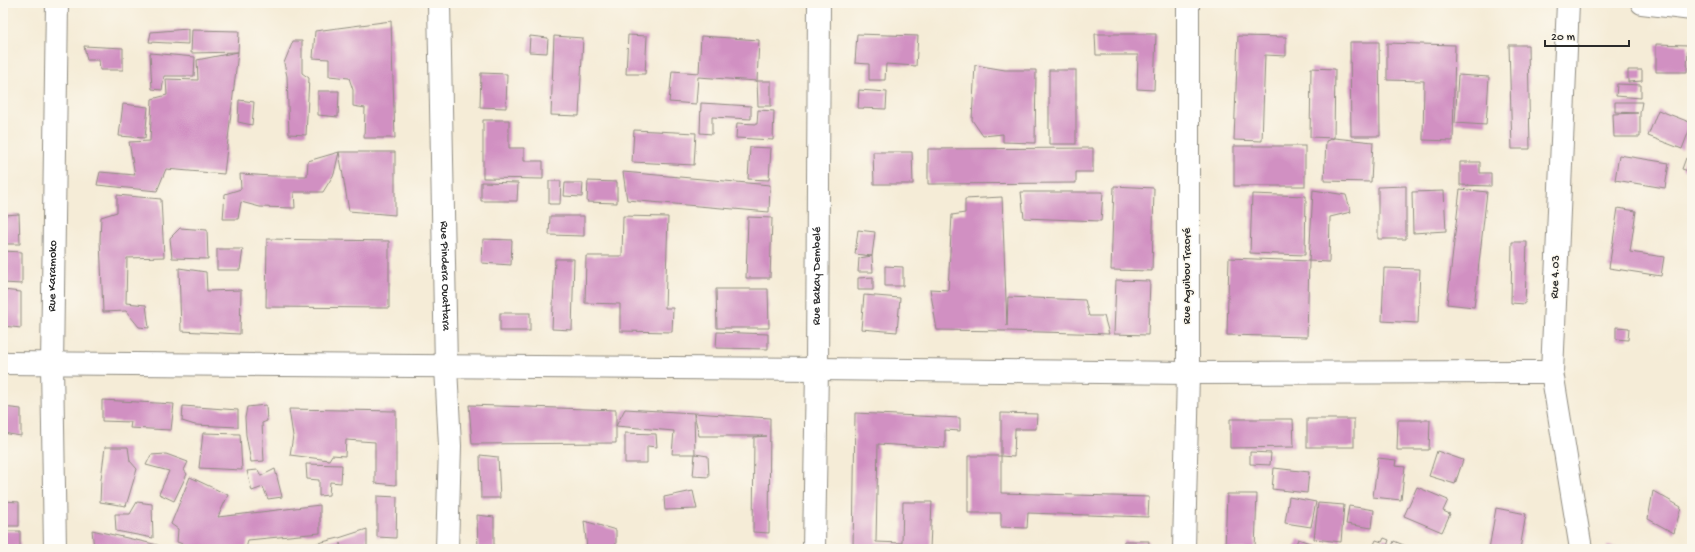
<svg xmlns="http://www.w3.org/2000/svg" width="1695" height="552" viewBox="0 0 1695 552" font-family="'Gochi Hand',sans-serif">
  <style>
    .building { fill: #d190c2 }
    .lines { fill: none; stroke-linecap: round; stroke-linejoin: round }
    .street-casing { stroke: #908c81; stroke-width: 24 }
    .street { stroke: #fff; stroke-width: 22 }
    .labels { text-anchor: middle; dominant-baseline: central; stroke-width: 3; stroke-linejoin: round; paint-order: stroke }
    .street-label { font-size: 12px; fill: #2b2b2b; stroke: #fbf7ec }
  </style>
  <rect width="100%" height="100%" fill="#fbf7ec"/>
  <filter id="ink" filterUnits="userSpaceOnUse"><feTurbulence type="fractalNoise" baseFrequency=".025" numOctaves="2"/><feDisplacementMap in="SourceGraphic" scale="8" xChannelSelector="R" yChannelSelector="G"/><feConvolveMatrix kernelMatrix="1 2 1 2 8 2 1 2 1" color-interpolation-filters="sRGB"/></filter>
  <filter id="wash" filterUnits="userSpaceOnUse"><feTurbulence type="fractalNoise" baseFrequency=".012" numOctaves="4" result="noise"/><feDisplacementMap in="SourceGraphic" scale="16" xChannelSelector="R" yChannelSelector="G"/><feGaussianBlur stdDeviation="0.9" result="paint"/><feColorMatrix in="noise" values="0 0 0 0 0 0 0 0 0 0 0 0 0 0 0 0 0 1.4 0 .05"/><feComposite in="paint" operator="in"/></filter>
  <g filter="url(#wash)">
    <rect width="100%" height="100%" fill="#f5ecd7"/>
    <g id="blocks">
      <!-- building -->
      <g class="building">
        <path d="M391,21L395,138H364L365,108L353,106V90L349,78L329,76V59L313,58L315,31Z"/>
        <path d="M188,29V44L149,42L151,32Z"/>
        <path d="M192,30L239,31L238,52L224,174L166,169L157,191L97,185L100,172L135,175L129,142L150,141L152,99L167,95L166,79L198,80L197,60L238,52L191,53Z"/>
        <path d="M857,34L918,36L916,66L886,64L885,80H869V64L855,63Z"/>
        <path d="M1095,34H1156L1154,90L1137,89L1138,55H1096Z"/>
        <path d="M628,35L647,36L645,74H626Z"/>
        <path d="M530,36L548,38L547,53L529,52Z"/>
        <path d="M554,36L583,38L579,116L551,115Z"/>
        <path d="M701,36L759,40L757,81L698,77L696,104L669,102L672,71L699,73Z"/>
        <path d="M1238,36L1286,37V56L1265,55L1262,141L1234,140Z"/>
        <path d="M293,41H302V73L309,78L306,135L289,134L287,76L284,63Z"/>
        <path d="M1350,42H1379L1380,136H1351Z"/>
        <path d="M1387,43L1455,45L1453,141L1423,140L1424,81L1387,80Z"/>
        <path d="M1656,44L1688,45L1687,72H1656Z"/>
        <path d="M1509,45H1528L1530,149H1512Z"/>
        <path d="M84,46L123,48V70H100L99,60H87Z"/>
        <path d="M150,53L195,57L194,76H164L162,90L152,89Z"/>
        <path d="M975,65L1005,70H1036L1035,143L1003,142V134L983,136L972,120Z"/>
        <path d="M1311,68L1335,69L1334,138L1373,142L1371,182L1324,181L1326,141L1334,138L1310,137Z"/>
        <rect x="1049" y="70" width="27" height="74"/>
        <path d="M1628,70H1642V81L1628,82Z"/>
        <path d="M481,73L507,74L506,108L480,107Z"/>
        <path d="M1458,75L1489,77L1486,125L1455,123Z"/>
        <path d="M757,81H771V106H758Z"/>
        <path d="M1617,84L1641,85V98L1616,96Z"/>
        <path d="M859,90L887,92L886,109L858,108Z"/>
        <path d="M318,91H339L338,117L318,115Z"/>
        <path d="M239,100L254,102L252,125L238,122Z"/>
        <path d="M1615,102H1642L1640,113V137H1614L1613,114L1638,113L1615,112Z"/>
        <path d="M701,103L751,106V119L712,117V134L700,133Z"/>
        <path d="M123,104L148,107L145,138L119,136Z"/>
        <path d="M758,110L774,111L773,140L736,138L737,123L757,124Z"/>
        <path d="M1658,110L1692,123L1682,149L1648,136Z"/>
        <path d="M483,120H509V148H524V161H543V179L483,178Z"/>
        <path d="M634,130L696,133L694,165L632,162Z"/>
        <rect x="1234" y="146" width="71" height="40"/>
        <path d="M750,147L771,148L769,180L748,179Z"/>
        <path d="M1093,148V172H1076V183L928,184V149Z"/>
        <path d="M339,152L334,174L323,192H294L295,208L260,207L241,202L238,219H223L225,194L241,189L240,174L272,176H307L308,161Z"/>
        <path d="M339,152H395V215L349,211Z"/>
        <path d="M873,152H912L913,184H874Z"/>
        <path d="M1619,155L1669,163L1665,188L1615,180Z"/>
        <path d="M1686,158L1692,159V172L1682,169Z"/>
        <path d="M1460,162H1480V173H1491V186L1460,185Z"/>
        <path d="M623,172L770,185L769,212L627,200Z"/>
        <path d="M549,181H561L560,204H549Z"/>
        <path d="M588,181L617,182V203L587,202Z"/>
        <path d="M481,182L518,183L517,201H481Z"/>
        <path d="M565,183H583L582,197L564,196Z"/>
        <path d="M1114,186L1154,188L1152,271L1111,270Z"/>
        <path d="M1406,186V239H1378V187Z"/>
        <path d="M1460,189L1487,192L1474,307L1447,304Z"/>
        <path d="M1313,190L1346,195L1351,212L1330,217L1329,262L1309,261L1307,337L1227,335L1229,258L1309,261Z"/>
        <path d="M1444,191L1446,231L1413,233L1412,192Z"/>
        <path d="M1021,192H1103L1101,221L1024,218Z"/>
        <path d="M1252,194L1306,196L1305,255L1250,253Z"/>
        <path d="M117,195L161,199L164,257L127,258L126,303L146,305L149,328L139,327L126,311L103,312L100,240L101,217L117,212Z"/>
        <path d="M1002,197L1007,326L1008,297L1085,300L1089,316H1104L1109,334L1007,331L937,330L930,289L948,290L952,215L965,213V199Z"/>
        <path d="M1618,208L1636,211L1630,252L1664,257L1661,276L1609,268Z"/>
        <path d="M19,214L20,244H5L4,215Z"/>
        <path d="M550,216H584V236L549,235Z"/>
        <path d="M623,216L668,217L665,308H673L672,332L620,331V304L585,303L586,256H622Z"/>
        <path d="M748,217L772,218L770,278H746Z"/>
        <path d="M180,228L207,230L208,259L172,258L170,238Z"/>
        <path d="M858,230L875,232L872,256L855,254Z"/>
        <path d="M267,239L389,241V308L266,307Z"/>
        <path d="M483,239L512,240L511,265L482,263Z"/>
        <path d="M1512,242H1527L1525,304L1511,303Z"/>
        <path d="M217,249H243L240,270H217Z"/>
        <path d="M3,251L22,252V284L3,283Z"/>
        <path d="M872,256L873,272H858L859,258Z"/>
        <path d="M555,259H574L572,330L552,329Z"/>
        <path d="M885,266L903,267V286H885Z"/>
        <path d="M179,268L206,272L207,291L241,290L240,334L181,331Z"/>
        <path d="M1384,268L1420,269L1418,323L1382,321Z"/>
        <path d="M873,277V290H858V278Z"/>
        <path d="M1116,280L1150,281L1148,335L1114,334Z"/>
        <path d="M716,289H768L769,328H717Z"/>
        <path d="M3,290L21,292V328L3,326Z"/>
        <path d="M864,295L900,298L897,332L861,329Z"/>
        <rect x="500" y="313" width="30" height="18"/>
        <path d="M1616,327L1629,328L1628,340L1616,339Z"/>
        <path d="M717,332L768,334V349L716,348Z"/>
        <path d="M102,400L174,404L171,430L130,428L131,422L102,421Z"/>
        <path d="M266,405L267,421L262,423L264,461L251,462L246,435L245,418L247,407Z"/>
        <path d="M469,405L616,410V443L472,444Z"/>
        <path d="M183,406L238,410V427L195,425L182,421Z"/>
        <path d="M3,407L21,409V436L3,433Z"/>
        <path d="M289,409L396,411V485L375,483V442L346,440L345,456L332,455L329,460L290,455L293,436Z"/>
        <path d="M625,409L694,413L770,418L769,533L753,532L754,437L767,436H699L694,413L695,454H672L674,431L616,426Z"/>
        <path d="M855,413L960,418V431L945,430V448L878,444L876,542L902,543L903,502H932L930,549H853Z"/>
        <path d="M1001,413L1037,414L1036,429H1015L1014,457L1001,456Z"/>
        <path d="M1230,419H1293L1294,447L1230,448Z"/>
        <rect x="1307" y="419" width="47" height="28"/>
        <path d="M1398,420H1430L1429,450H1397Z"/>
        <path d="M203,433L240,434L242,470L199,468Z"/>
        <path d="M625,433L656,434L657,447L647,446V463H625Z"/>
        <path d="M105,447H128L130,461L137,469L126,506L100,502L101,479Z"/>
        <path d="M1437,451L1463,460L1455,484L1429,476Z"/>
        <path d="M1250,452L1271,453L1270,465L1250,464Z"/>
        <path d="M166,454L188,462L184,470L187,474L174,501L159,494L169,471L146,465L151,455Z"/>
        <path d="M695,454L708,456L709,477L693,476Z"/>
        <path d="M480,455L498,457L500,498H481Z"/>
        <path d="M968,456H1001V493L1149,497L1148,517L1028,513L1027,528L1001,527V513H968Z"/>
        <path d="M1378,458L1396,460L1395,466L1405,467L1401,500L1373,497Z"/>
        <path d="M306,464L342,465L341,483L330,482L329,495L319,496V480L307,479Z"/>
        <path d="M1274,468L1309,472L1307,493L1272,489Z"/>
        <path d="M275,469L282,497L268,499L263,487L252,491L247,471L258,470L261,476Z"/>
        <path d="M190,477L228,495L218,517L320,505V533L248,540L246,549H196L177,542L178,529L171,524Z"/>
        <path d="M1417,487L1448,500L1443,511L1450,514L1442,532L1404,516Z"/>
        <path d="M693,491L697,509L665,510L664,497Z"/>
        <path d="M1653,491L1681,507L1674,533L1648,519Z"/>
        <path d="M1227,494H1257L1255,549H1225Z"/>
        <path d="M377,496L397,497L396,538L377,537Z"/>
        <path d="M1289,497L1316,502L1311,527L1285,523Z"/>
        <path d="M4,501L19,502V526H3Z"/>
        <path d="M137,502L152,504L153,538L116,531L115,514H130Z"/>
        <path d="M1318,503L1344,505L1341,542L1314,539Z"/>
        <path d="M1349,506L1374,510L1372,528L1346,524Z"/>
        <path d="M1496,508L1526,514L1520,549H1489Z"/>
        <path d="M477,515L494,517V549H478Z"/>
        <path d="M584,521L616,530V549H587Z"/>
        <path d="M367,529V549H341L340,543V549H293L339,538Z"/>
        <path d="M92,530L158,545L157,549H94Z"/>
        <path d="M3,531H20V548L3,549Z"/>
        <path d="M1384,538L1389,540L1386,549H1372L1376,540L1382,542Z"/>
        <path d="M1298,539L1328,549H1294Z"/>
        <path d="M1124,541H1149L1148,549H1123Z"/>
        <path d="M1394,541L1413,549H1391Z"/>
        <path d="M1607,546L1621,548V549H1607Z"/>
      </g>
    </g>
  </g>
  <g filter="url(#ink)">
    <use href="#blocks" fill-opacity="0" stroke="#908c81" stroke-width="1"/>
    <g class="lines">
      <defs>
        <g id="street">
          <path id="s1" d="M439,3L446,367L450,446L447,549"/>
          <path d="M1568,3L1552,372L1581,549"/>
          <path d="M1642,3L1692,9"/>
          <path d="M3,363L817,369L1188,373L1552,372"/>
          <path id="s2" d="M55,549L52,365L57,3"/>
          <path id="s3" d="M814,549L817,369L819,3"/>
          <path d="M1184,549L1188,373V3"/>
        </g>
      </defs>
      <!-- street casing -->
      <use href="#street" class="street-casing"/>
      <!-- street -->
      <use href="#street" class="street"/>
    </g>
  </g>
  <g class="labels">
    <!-- street labels -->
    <g class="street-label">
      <text stroke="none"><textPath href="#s2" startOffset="273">Rue Karamoko</textPath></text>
      <text stroke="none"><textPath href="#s1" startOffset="273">Rue Pindera Ouattara</textPath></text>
      <text stroke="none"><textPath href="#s3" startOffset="273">Rue Bakay Dembelé</textPath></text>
      <text transform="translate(1188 276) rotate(-90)">Rue Aguibou Traoré</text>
      <text transform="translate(1556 277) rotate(-88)">Rue 4.03</text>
    </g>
  </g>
  <!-- margin -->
  <rect width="1695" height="552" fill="none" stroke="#fbf7ec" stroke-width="16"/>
  <!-- scale -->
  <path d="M1545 40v6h84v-6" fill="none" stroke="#2b2b2b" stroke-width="2"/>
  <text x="1551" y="40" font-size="12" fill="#2b2b2b" stroke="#fbf7ec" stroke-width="3" paint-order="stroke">20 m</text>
</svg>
